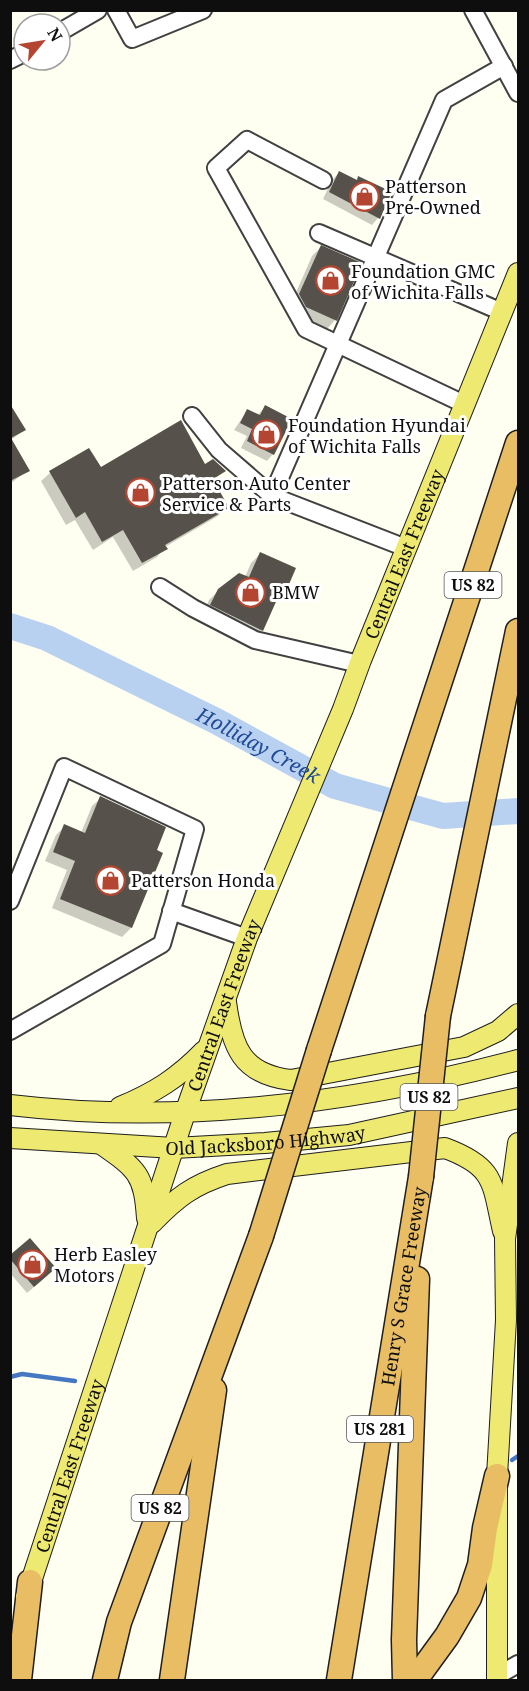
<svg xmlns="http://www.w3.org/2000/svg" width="529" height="1691" viewBox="0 0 529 1691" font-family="'Noto Serif',serif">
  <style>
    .shadow { fill: #0003 }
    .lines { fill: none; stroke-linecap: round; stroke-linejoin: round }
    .stream { stroke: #4677c3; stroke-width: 4.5 }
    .river { stroke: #b9d1f1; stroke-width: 26 }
    .building { fill: #56524b }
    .minor-casing { stroke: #414141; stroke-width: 20 }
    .major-casing { stroke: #1f1f1f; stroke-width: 22 }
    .highway-casing { stroke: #1f1f1f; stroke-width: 27 }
    .minor { stroke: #fff; stroke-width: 16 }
    .major { stroke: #eee971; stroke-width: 20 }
    .highway { stroke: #e9bd64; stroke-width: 24 }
    .highway-bridge-casing { stroke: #1f1f1f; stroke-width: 27; stroke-linecap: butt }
    .highway-bridge { stroke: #e9bd64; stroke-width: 24 }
    .labels { text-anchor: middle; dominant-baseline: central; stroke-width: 6; stroke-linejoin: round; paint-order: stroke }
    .shield { fill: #fff; stroke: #565656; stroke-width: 1.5 }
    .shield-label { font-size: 16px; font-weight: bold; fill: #0e0e0e }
    .poi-label { font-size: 18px; fill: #0e0e0e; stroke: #fff; text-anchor: start }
    .street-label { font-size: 18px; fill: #0e0e0e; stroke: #fff }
    .water-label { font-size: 20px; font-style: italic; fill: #214b97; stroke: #fff }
  </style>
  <rect width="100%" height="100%" fill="#fefef1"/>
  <!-- shadow -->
  <g class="shadow">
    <path d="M339,173L356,181L359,178L390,193L378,218L372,225L323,199L332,180Z"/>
    <path d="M321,247L335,320L327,329L297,315L291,304L312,256Z"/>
    <path d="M265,407L273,454L267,461L241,448L247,436L234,430L247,411L257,416Z"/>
    <path d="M10,418L24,430L11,440L28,470L10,484Z"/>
    <path d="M89,450L100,469L205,466L224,471L212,481L227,507L218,516L165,547L157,557L133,571L113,537L93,550L75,520L66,525L41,481L50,473Z"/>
    <path d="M260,554L283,595L274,604L262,630L253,639L203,614L209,600L219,590L245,577L251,563Z"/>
    <path d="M101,798L155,851L161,853L131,928L122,937L52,908L67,870L45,861L56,835L65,826L81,833L92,806Z"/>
    <path d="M10,1257L48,1275L27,1293L10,1273Z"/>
  </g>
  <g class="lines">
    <!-- stream -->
    <g class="stream">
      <path d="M10,1377L22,1374L75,1381"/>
      <path d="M512,1460L518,1456"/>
    </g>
    <!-- river -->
    <path class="river" id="s1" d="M10,626L47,638L216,721L335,786L443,816L518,811"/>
  </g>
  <!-- building -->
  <g class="building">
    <path d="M339,171L357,180L358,176L392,192L380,219L329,192Z"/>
    <path d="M321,245L362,263L337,321L306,307L299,294Z"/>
    <path d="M10,404L26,430L11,438L30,471L10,481Z"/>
    <path d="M265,405L292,419L274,455L247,441L252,429L240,423L247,409L260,415Z"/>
    <path d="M181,420L205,464L213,459L226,471L213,479L229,508L165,545L168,549L142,563L123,530L102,542L85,512L76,518L49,471L89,448L101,467Z"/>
    <path d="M260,552L296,568L284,596L279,595L263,631L210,605L218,589L239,573L249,577Z"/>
    <path d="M100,796L166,827L157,850L163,853L132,928L60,899L75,861L53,852L64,824L85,833Z"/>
    <path d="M30,1238L56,1268L34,1287L10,1259V1255Z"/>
  </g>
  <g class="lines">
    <defs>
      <g id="minor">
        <path d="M116,10L132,39L203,10"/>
        <path d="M473,10L518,93"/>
        <path d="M60,32L98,10"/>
        <path d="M10,60L24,53"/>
        <path d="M323,180L247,140L216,168L306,329L464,404"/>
        <path d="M319,233L502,312"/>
        <path d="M192,416L219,450L272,496L406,548"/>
        <path d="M272,496L444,100L504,66"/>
        <path d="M160,587L193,608L255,640L359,664"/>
        <path d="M10,901L64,767L195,829L162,944L10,1031"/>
        <path d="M171,911L247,938"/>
        <path d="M497,1676L518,1664"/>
      </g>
      <g id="major">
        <path d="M226,1002C232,1047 241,1074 291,1080L464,1047L498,1031L518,1014"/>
        <path d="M10,1105C179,1125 355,1103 518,1060"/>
        <path d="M120,1107C154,1093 178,1078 204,1051"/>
        <path id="s2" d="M10,1138L174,1148L265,1143L349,1135L518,1098"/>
        <path d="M101,1144C137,1169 144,1174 147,1218"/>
        <path d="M152,1223C177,1197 193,1185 227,1174L445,1148C496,1167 492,1183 503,1231"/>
        <path id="s3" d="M26,1597L186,1110L247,938L343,709L361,660L518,273"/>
        <path d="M497,1680V1476L506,1320L505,1239L518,1143"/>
      </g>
      <g id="highway">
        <path d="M438,1016L518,631"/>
        <path d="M319,1050L518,443"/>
        <path d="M19,1680L30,1582"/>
        <path d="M105,1680L119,1622L261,1236"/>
        <path d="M172,1680L214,1390"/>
        <path id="s4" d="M339,1680L421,1177"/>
        <path d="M405,1680L404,1640L417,1279"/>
        <path d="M415,1680L447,1636L469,1598L480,1565L485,1528L497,1476"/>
      </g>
    </defs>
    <!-- minor casing -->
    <use href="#minor" class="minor-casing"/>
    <!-- major casing -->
    <use href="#major" class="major-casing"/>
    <!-- highway casing -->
    <use href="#highway" class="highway-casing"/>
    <!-- minor -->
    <use href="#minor" class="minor"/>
    <!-- major -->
    <use href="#major" class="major"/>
    <!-- highway -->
    <use href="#highway" class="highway"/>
    <defs>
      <g id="highway-bridge">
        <path d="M421,1177L438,1016"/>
        <path d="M261,1236L319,1050"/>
      </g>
    </defs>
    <!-- highway-bridge casing -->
    <use href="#highway-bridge" class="highway-bridge-casing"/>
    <!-- highway-bridge -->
    <use href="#highway-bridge" class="highway-bridge"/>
  </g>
  <!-- icons -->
  <defs>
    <symbol id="shop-ring" viewBox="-11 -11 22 22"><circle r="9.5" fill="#fff" stroke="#b44631" stroke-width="1.5"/><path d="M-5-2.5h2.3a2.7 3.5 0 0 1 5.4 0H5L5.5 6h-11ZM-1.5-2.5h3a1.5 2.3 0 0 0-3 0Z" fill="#b44631"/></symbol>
  </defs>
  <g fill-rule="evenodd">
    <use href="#shop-ring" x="348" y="180" width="33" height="33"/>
    <use href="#shop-ring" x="314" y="264" width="33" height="33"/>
    <use href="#shop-ring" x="250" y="418" width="33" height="33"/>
    <use href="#shop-ring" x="124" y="476" width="33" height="33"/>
    <use href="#shop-ring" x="234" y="576" width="33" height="33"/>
    <use href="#shop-ring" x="94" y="864" width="33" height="33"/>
    <use href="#shop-ring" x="16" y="1248" width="33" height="33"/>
  </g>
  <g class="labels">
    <!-- shield labels -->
    <g class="shield">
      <rect x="444.5" y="572" width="57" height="26" rx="4.5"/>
      <rect x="400.5" y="1084" width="57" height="26" rx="4.5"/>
      <rect x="347" y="1416" width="66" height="26" rx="4.5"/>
      <rect x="131.5" y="1495" width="57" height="26" rx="4.5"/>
    </g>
    <g class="shield-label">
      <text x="473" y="585">US 82</text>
      <text x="429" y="1097">US 82</text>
      <text x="380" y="1429">US 281</text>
      <text x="160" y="1508">US 82</text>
    </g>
    <!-- poi labels -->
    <g class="poi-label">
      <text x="385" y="186">Patterson<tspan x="385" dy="21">Pre-Owned</tspan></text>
      <text x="351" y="271">Foundation GMC<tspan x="351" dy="21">of Wichita Falls</tspan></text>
      <text x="288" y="425">Foundation Hyundai<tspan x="288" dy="21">of Wichita Falls</tspan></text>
      <text x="162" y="483">Patterson Auto Center<tspan x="162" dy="21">Service &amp; Parts</tspan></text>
      <text x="272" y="592">BMW</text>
      <text x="131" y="880">Patterson Honda</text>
      <text x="54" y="1254">Herb Easley<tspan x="54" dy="21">Motors</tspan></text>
    </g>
    <!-- street labels -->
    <g class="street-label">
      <text stroke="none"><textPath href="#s3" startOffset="1110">Central East Freeway</textPath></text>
      <text stroke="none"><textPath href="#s3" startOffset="624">Central East Freeway</textPath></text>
      <text stroke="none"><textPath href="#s2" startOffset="256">Old Jacksboro Highway</textPath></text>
      <text stroke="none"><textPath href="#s4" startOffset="399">Henry S Grace Freeway</textPath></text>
      <text stroke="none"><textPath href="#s3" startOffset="138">Central East Freeway</textPath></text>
    </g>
    <!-- water labels -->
    <g class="water-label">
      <text stroke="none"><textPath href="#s1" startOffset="276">Holliday Creek</textPath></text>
    </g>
  </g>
  <!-- border -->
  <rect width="529" height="1691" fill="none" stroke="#0e0e0e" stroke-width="24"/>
  <!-- north arrow -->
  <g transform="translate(42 42) rotate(60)"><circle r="28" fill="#ffffff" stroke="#9f9f9f" stroke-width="1.5"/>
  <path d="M0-4.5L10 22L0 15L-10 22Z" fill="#b44631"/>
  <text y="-9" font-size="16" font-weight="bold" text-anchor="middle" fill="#0e0e0e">N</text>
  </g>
</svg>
